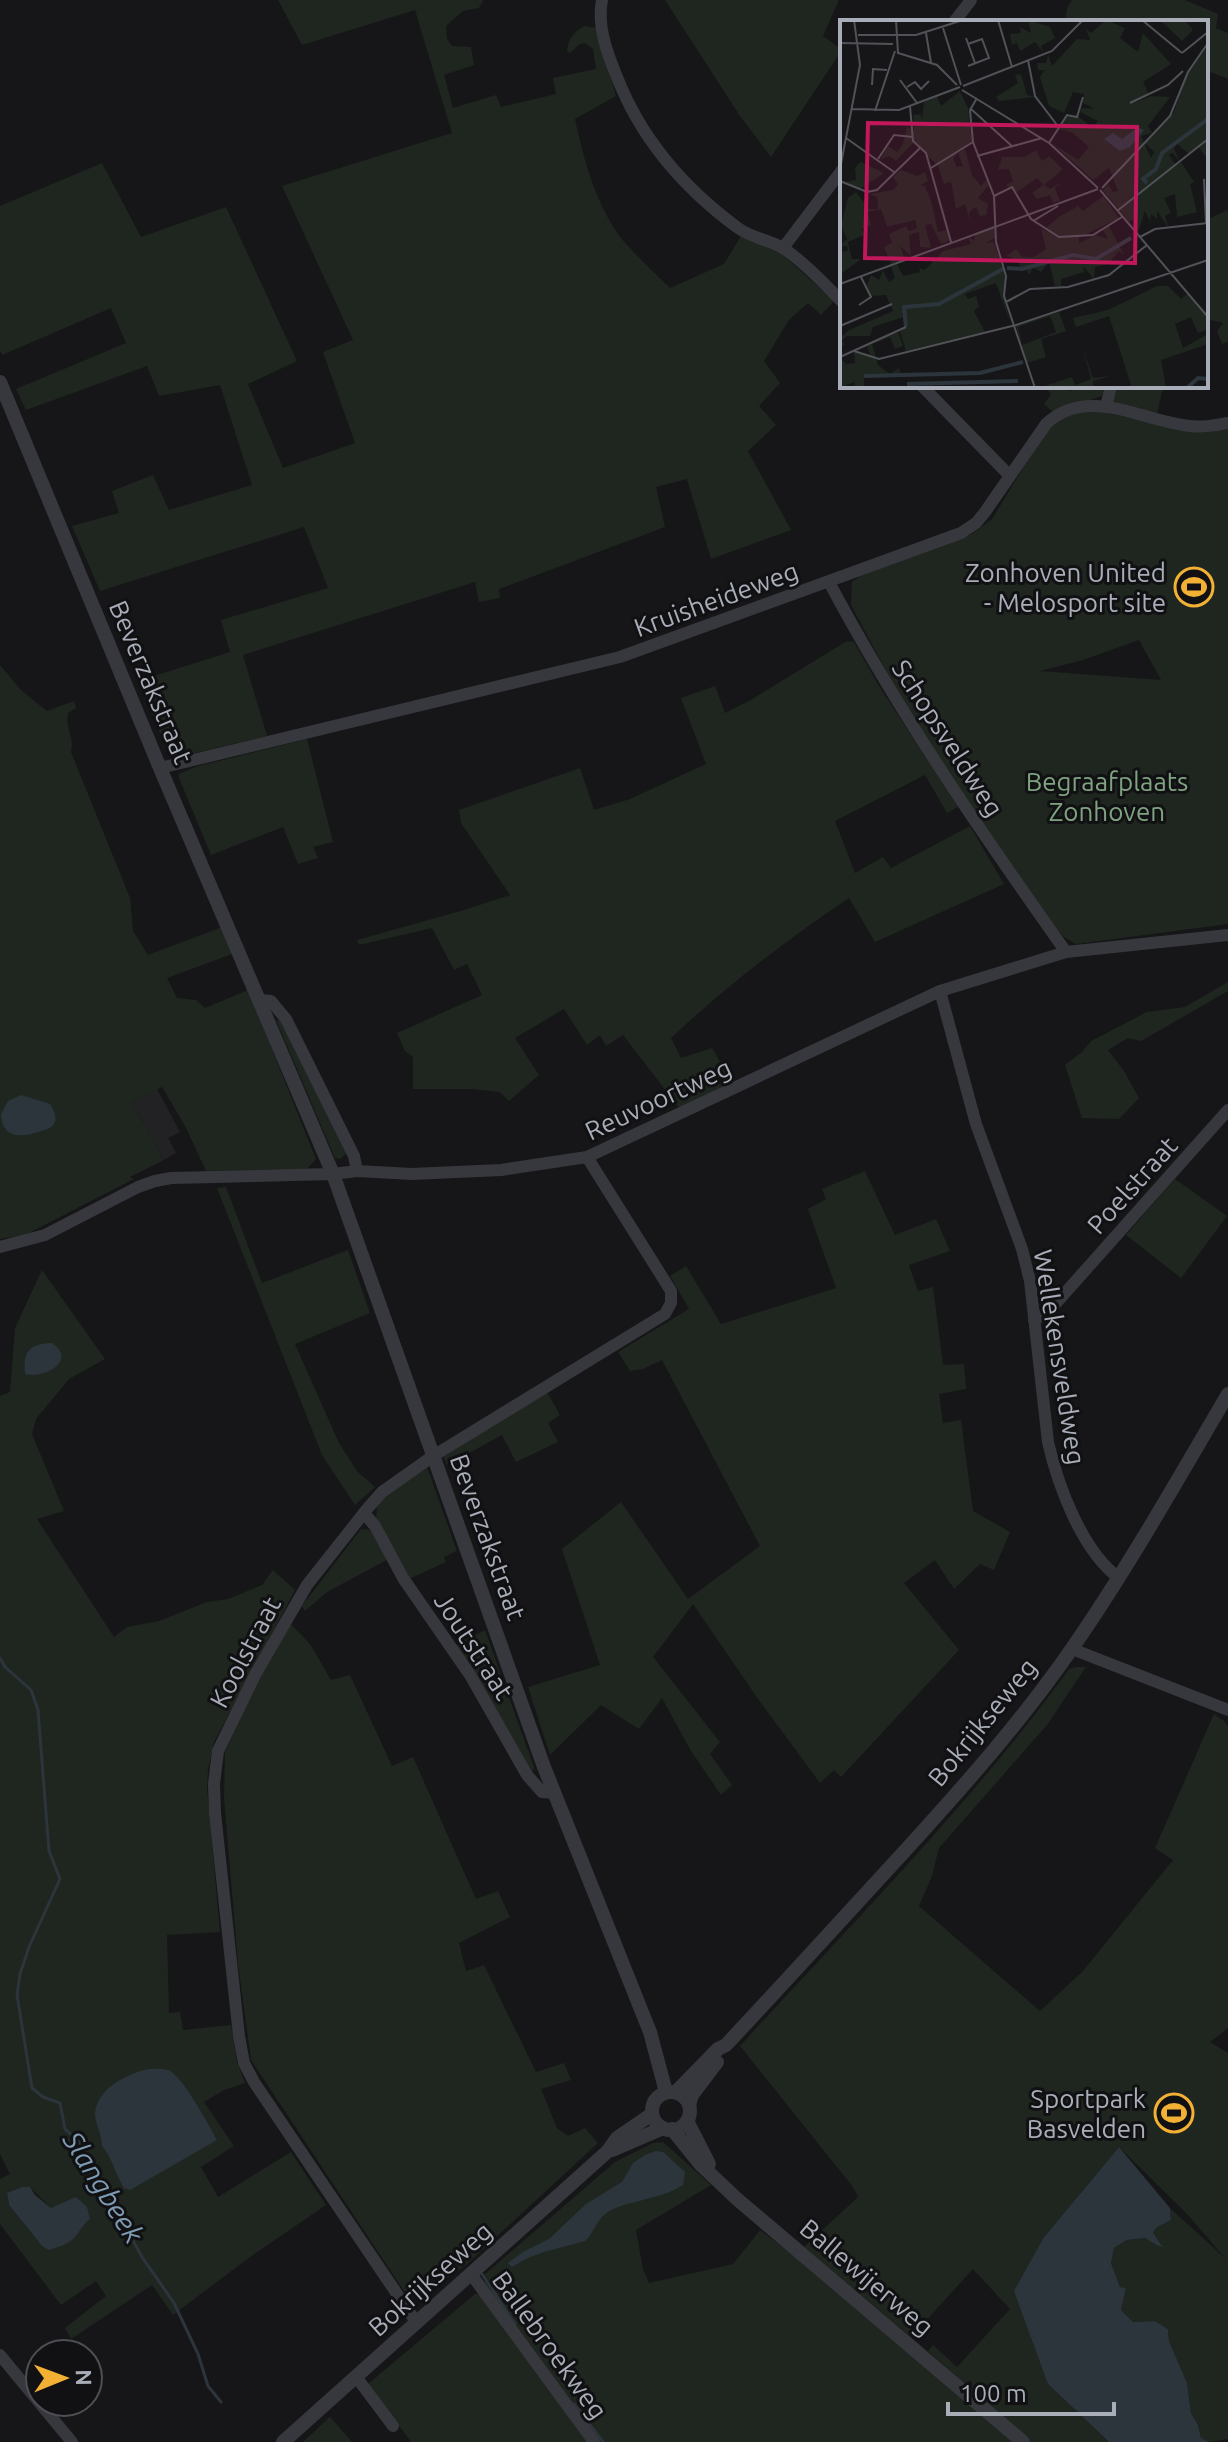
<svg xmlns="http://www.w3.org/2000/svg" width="1228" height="2442" viewBox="0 0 1228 2442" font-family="Ubuntu,sans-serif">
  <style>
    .built { fill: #222225 }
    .green { fill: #1e261f; fill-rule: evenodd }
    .water { fill: #2c353c }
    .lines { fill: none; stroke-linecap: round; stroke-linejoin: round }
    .stream { stroke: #2c353c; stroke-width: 3 }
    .minor { stroke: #37383d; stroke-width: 12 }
    .tertiary { stroke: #37383d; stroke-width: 14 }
    .labels { text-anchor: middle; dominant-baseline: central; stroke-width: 6; stroke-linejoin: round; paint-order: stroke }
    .poi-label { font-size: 26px; fill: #a8adb8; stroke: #111113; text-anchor: end }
    .street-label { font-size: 26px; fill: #a8adb8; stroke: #111113 }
    .park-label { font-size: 26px; fill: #7fa381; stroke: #111113 }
    .water-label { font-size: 28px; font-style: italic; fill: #7f9bb3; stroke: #111113 }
    .inset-river { fill: none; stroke: #2c353c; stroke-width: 4 }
    .inset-road { fill: none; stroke: #505258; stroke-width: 2 }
    .view { fill: #c2185b; fill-opacity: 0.15; stroke: #c2185b; stroke-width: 4 }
    .inset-edge { fill: none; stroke: #a8adb8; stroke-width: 4 }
  </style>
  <rect width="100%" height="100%" fill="#161618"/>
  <!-- built -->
  <path class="built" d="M157,1089L180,1132L168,1138L176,1153L164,1160L132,1103Z"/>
  <!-- green -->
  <g class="green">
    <path d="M278,0H483L479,8L463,11L446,26L447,39L452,46L471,47L474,65L444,75L453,108L496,95L501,107L556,94L553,78L596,69L593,49L585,43L580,44L570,53L567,51C568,39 574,32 584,26L597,28L616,96L575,119C584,161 597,210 626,244C640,259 655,273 670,288L724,264L741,236L782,254L834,301L821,315L808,303L789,320L764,361L780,383L759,406L776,425L748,451L791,530L711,559L687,479L656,487L665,527L499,589L500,598L479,602L475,582L243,655L267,736L174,758L169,754L138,681L230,652L221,620L328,588L304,527L100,591L72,526L119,513L112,491L153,475L169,510L252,485L220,385L159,396L147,366L26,410L16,389L126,343L111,308L2,355L0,350V206L102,163L141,237L226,207L297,361L248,384L283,468L355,443L323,352L353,340L282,186L452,133L415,10L302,45Z"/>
    <path d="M665,0H839L823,36L842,50L771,157L740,116Z"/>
    <path d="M1072,0H1185L1218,14L1216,28L1228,33V79L1206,70V22H1065L1067,8Z"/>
    <path d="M1228,210V342L1222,344L1217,331L1223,323L1206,319V273H1211L1206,262V220Z"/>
    <path d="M1046,386H1063L1069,391L1073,390L1075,386H1106L1102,396L1053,412L1044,404L1051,395Z"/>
    <path d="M1116,386H1163L1157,415L1112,402Z"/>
    <path d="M1076,411L1102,412L1151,422L1228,426V924L1076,944L1064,937L1047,917L909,714L851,605L852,582L862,575L972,534L992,519L1047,429ZM1139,640L1161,680L1040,671L1083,660Z"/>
    <path d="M847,641L854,642L879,686L958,807L947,813L925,775L835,821L855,873L883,857L891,868L970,826L1004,884L875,942L849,898C784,942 729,984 671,1038L681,1058L712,1048L730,1079L729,1084L680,1109L623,1035L606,1046L600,1035L587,1045L564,1009L515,1038L539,1075L509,1101L500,1092L473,1089H413V1057L405,1051L397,1033L482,995L467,964L454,970L432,928L359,945L357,940L464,910L510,895L461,823L459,810L580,768L594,810L630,799L706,764L681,698L715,686L725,713L749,701Z"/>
    <path d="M0,665L21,690L47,711L74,701L76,708L68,713C65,728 75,739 71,752L130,898L133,931L148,955L222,927L232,954L167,978L177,998L196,1000L205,1008L248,990L316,1159L307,1169L206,1171L185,1126L162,1087L132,1103L164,1160L130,1177L134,1179L25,1235L0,1239Z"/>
    <path d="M307,739L333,842L313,847L318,858L298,864L283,827L211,855L179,778V774L195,767Z"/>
    <path d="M1228,982V991L1141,1041L1128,1038L1108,1050L1124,1071L1139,1098L1119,1119L1082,1118L1065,1065L1082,1052L1091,1041L1147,1012L1185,1007Z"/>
    <path d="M276,1020L281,1021L346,1153L340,1159L335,1158Z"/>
    <path d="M865,1171L895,1235L936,1219L950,1251L909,1265L918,1291L933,1287L943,1365L964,1364L966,1389L939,1394L943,1423L961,1420L973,1511L1010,1532L994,1570L980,1564L954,1589L935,1560L904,1583L959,1650L841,1777L834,1770L820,1783L756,1696L693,1604L653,1657L720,1742L710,1754L732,1785L721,1795L691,1751L662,1698L639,1729L601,1705L550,1755L528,1687L600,1665L562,1549L621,1502L688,1599L760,1546L662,1360L643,1369L630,1371L618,1352L689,1309L670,1276L686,1266L721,1324L836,1288L808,1209L826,1199L822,1189Z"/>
    <path d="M1175,1179L1227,1216L1181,1278L1126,1235Z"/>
    <path d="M226,1187L262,1283L348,1250L370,1313L295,1344L339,1443L357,1471L375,1487L355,1505L322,1455L217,1188Z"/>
    <path d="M42,1270L105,1359L69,1379L36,1419L32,1434L64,1511L37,1519L114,1637L127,1627L159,1621L207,1602L228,1599L262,1585L273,1570L295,1590L214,1742L208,1770L207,1788L220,1932L167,1935L169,2013L180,2012L183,2030L231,2025L237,2062L245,2083L224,2090L204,2102L234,2146L201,2167L218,2197L291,2152L326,2205L250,2257L173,2315L152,2285L71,2339L65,2328L106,2296L96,2281L61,2305L0,2224V2179L10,2174L0,2154V1396L10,1392L15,1328ZM165,2069C189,2083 203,2116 217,2140ZM30,2187L51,2208L81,2226L76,2236L42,2246L9,2205L7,2193Z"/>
    <path d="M547,1392L560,1415L548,1423L558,1442L516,1462L502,1435L447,1465L443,1456Z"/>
    <path d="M426,1464L457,1551L444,1557L446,1562L409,1579L376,1519L377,1507L380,1501Z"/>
    <path d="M361,1529L370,1530L378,1539L387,1560L327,1592L305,1611L302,1606Z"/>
    <path d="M291,1624L310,1644L331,1680L350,1675L392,1766L413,1757L476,1899L498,1891L510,1917L459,1943L466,1971L484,1965L536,2072L564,2063L571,2080L541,2089L557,2128L568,2136L585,2128L598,2143L467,2264L426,2294L414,2295L404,2291L251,2060L238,1963L224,1798L225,1752L252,1691Z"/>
    <path d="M485,1630L534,1767L533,1771H530L456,1645Z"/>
    <path d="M1076,1667H1086L1047,1725L939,1848L932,1876L919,1906L1040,2011L1083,1971L1173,1860L1155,1848L1214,1714L1224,1721L1228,1727V2028L1210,2042L1228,2053V2439L1209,2442L1201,2438L1198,2425L1191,2413L1187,2383L1169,2341L1168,2329L1155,2321L1133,2322L1121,2310L1126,2288L1120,2287L1111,2263L1114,2248L1127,2240L1145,2238L1156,2245H1162L1153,2234L1156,2228L1171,2220L1170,2208L1225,2258L1186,2213L1119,2147L1044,2237L1048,2384L1109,2442H1031L928,2351L933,2345L957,2367L1010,2309L973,2269L911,2337L804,2247L858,2197L853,2187L740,2046C852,1923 971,1804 1069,1669Z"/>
    <path d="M663,2142L711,2185L636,2230L643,2269L649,2283L733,2264L760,2230L824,2278L1017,2442H602L515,2330L485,2283L484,2275L615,2162L653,2143Z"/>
    <path d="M475,2294H479L587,2442H411L368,2384Z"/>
    <path d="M330,2417L352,2442H303Z"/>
  </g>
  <!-- water -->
  <g class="water">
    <path d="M21,1095L50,1104C53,1109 57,1116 55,1122C52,1129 44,1130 38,1132C20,1138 2,1138 1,1114L8,1101Z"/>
    <path d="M52,1343C78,1361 44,1379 25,1374C23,1352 28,1344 52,1343Z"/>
    <path d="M148,2069C155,2069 162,2068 168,2070C184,2077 208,2124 217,2140L130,2190L124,2188C115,2174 113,2159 102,2146C102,2134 95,2123 95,2114C97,2088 127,2074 148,2069Z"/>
    <path d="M1119,2147L1170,2208L1171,2220L1156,2228L1153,2233L1163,2247L1156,2245L1145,2238L1127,2240L1114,2248L1111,2263L1120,2287L1126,2288L1121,2310L1133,2322L1155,2321L1168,2329L1169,2341L1187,2383L1191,2413L1198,2425L1201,2438L1209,2442H1109L1048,2384L1014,2291L1044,2237Z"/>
    <path d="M656,2151L663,2152L685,2172L683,2185C659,2201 622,2200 604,2215C596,2222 593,2234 585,2241C555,2250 540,2250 512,2267L508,2263L523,2252L549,2239L586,2204L622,2182L633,2163L645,2155Z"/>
    <path d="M22,2187H30L35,2195L51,2208L76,2197L87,2207L90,2219C82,2225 80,2232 73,2239C67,2245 58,2247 49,2250L42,2246L9,2205L7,2193Z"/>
  </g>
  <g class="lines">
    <!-- stream -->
    <g class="stream">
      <path d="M0,1658L5,1667L31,1690L38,1710L49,1851L60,1879L29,1947L20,1974L17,1995L32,2088L43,2097L60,2103L65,2129L80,2143L142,2257L174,2303L198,2354L208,2386L221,2402"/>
      <path d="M482,2274L515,2324"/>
      <path d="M574,2404L603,2442"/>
    </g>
    <!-- minor -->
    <g class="minor">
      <path d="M602,0C597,26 607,53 617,77C641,139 685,189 738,228C752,238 769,240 783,248C801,260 827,286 842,302"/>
      <path d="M954,22L971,0"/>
      <path d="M783,248L842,170"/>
      <path d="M922,386L1009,475"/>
      <path d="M1106,407L1111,386"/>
      <path d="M829,582C898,712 981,832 1066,952"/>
      <path d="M160,768L620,657L961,533L976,523L985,512L1046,424C1088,385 1141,421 1190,426C1203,428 1216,425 1228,423"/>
      <path d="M940,991L976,1124L1022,1249L1030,1281L1048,1442C1058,1486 1082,1551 1119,1578"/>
      <path d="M260,1000L271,1001L286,1019L354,1156L357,1171"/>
      <path d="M0,1247L45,1235L138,1187L155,1181L171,1178L333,1174L357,1171L412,1174L501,1170L587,1157L940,991L1066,952L1228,935"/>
      <path d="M1034,1320L1049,1311L1228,1110"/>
      <path d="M364,1513L375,1526L403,1578L470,1675L527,1775L542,1792L554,1793"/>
      <path d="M1072,1649L1228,1710"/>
      <path d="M471,2274L594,2442"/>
      <path d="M416,2322L254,2082L244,2063L239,2036L215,1813L214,1784L218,1751L255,1675L307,1585L367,1509L382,1492L433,1456L665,1314L671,1303V1291L587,1157"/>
      <path d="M0,2355L72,2442"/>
      <path d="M357,2378L393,2426"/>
    </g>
    <!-- tertiary -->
    <g class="tertiary">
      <path d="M0,382L160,768L333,1174L544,1767L650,2032L666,2092"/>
      <path d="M676,2092L718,2049L726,2045C786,1981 844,1917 903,1853C963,1787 1022,1721 1073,1647C1129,1566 1178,1479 1228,1394"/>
      <circle cx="671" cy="2111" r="19"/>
      <path d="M689,2105L692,2095L717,2062"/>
      <path d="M687,2121L709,2164"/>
      <path d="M672,2129L701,2165L737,2199L1023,2442"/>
      <path d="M612,2150L663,2128"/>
      <path d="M283,2442L608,2151L617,2138L652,2114"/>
    </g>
  </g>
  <!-- icons -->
  <defs>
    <symbol id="stadium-ring" viewBox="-11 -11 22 22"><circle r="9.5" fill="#111113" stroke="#f2b134" stroke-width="1.5"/><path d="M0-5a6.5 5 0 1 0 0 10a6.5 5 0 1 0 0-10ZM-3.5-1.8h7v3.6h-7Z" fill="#f2b134"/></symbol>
  </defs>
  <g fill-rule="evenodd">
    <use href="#stadium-ring" x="1172" y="565" width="44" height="44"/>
    <use href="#stadium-ring" x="1152" y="2091" width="44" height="44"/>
  </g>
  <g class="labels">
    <!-- poi labels -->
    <g class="poi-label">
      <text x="1166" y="572">Zonhoven United<tspan x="1166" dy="30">- Melosport site</tspan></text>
      <text x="1146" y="2098">Sportpark<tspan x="1146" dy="30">Basvelden</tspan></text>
    </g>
    <!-- street labels -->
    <g class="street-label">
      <text transform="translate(716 599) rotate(-20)">Kruisheideweg</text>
      <text transform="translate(151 682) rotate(67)">Beverzakstraat</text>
      <text transform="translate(948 738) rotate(57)">Schopsveldweg</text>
      <text transform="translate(658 1099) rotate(-25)">Reuvoortweg</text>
      <text transform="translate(1132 1185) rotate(-48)">Poelstraat</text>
      <text transform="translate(1060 1357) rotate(81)">Wellekensveldweg</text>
      <text transform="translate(488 1537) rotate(70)">Beverzakstraat</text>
      <text transform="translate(474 1646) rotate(57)">Joutstraat</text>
      <text transform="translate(245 1652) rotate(-62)">Koolstraat</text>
      <text transform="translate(982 1722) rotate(-51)">Bokrijkseweg</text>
      <text transform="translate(867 2277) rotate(40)">Ballewijerweg</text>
      <text transform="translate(430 2279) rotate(-42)">Bokrijkseweg</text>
      <text transform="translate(550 2345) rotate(54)">Ballebroekweg</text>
    </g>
    <!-- park labels -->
    <g class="park-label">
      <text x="1107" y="781">Begraafplaats<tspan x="1107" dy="30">Zonhoven</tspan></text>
    </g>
    <!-- water labels -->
    <g class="water-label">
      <text transform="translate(104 2187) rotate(58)">Slangbeek</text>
    </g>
  </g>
  <!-- overview -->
  <g transform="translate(840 20)">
    <rect width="368" height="368" fill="#161618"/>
    <path d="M188,0L210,7L215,18L201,26L204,33L195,22L180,31L177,23L172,25L170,14L181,13L180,7L191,13ZM266,0L285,8L280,18L298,32L303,13L331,44L303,62L309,75L290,84L312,76L330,77L308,106L312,113L301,116L311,138L314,132L305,123L334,92L346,56L368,26V140L358,126L349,134L337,124L334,128L339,141L333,133L329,135L336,145L341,142L354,162L350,164L357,192L337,197L335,174L324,178L331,193L325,196L328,207L317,191V199L311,194L310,201L305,191L298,212L293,206L296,198L289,202L263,170L268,164L273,172L278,171L269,148L253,160L212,123L238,140L249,127L233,113L217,108L227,96H238L253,108L258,101L240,92L241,88L255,89L243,83L244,74L233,72L224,93L209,86L200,57L205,50H198L197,43H206L208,34L212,46L237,19L250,20L246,9L251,13ZM320,0H345L353,10L342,21ZM181,54L187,75L195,77L159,81L156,77L178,63L175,55ZM120,71L128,88L132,121L116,134L117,135L113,138L117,147L123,146L118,133L125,129L132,155L141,166L146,160L149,165L138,178L148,184L146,195L140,196L136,187L129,192L130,201L125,184L116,189L111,162L104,164L98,146L74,122L56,141L49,136L40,140L48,126L57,132L62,126L67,107L74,111L73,95L81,94L82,99L84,82L97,76L101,86ZM196,130L202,141L209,136L223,149L204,165L210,169L224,161L215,168L220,181L213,183L210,175L197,179L192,173L203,165L197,158L176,173L166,165L173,161L169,149L158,150L162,137H184ZM21,142L44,153L20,169L5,162L16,160L15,148ZM61,150L77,156L85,152L88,161L80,166H85L92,184L98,212L107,210L109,221L101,224L91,204L85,205L91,228L80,227L79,212L69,215L71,236L60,226L65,239L51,244L44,227L52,223L49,214L66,206L69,211L77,208L75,200L47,207L41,189L28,192L31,205L22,209L24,215L8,222L12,239H21L2,253L0,232L8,231L7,226H0L7,219L1,205L8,178L16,172L29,189H38L37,177L29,174L53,170L58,165L53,157ZM263,176L279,198L239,218V223L256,215L268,219L263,210L269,206L284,235L279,231L268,244L255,247L254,259L243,246L244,252L221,259V266H215L209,242L201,252L193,248L189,255L187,250L180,251L179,240L166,236L176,229L182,237H194L206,229L201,209L209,212L205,209L220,196L238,186L243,191ZM154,205L155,218L146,223L154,222L165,257L163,276L171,305L156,263L125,274L128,279L136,276L139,287L134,291L145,312L66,331L60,312L67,307L64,297L33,307L30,316H7L2,320L5,326L0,325V318L9,310L53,291L46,275L31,276L27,265L31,255L39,260L43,250L49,262L55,258L51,247L57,244L63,256L80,252L79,248L85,250L103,231L131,224L128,216L134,221L135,213ZM317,266H328L341,279L347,274L368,297V309L358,313L351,297L335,304L343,328L368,314V324L321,340L326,368H292L269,296L236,307L233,298L268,290ZM219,292L226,311L201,319L206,337L187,343L176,306ZM210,296L216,312L182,325L178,307ZM58,312L63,326L55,329L50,317L32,324L38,345L50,354L59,348L60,353L56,355L24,356V368H16L14,362L0,368V338L6,344L15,343L14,331L31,337L27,325ZM243,329L253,358L270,356L253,361V368H199L232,357L235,365L251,359Z" fill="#1e261f" fill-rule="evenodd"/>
    <path d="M298,107L304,110L290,127L280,131L264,119L273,113L282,119Z" fill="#2c353c"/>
    <path class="inset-river" d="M307,163L303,159L316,149L322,133L368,99M167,248L182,249L233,235L256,239L291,218M66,307L64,287L99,284L163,249M24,356L140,353L183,342M67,364L178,361M347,368L358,358L368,359"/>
    <path class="inset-road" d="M56,0L58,33L97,45L117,65M158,0L172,47M302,0L342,33M103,8L121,65M86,13L91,43M18,15H76L123,0M126,18L135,43M0,23L53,24M128,24L142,19L149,38L128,46M342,33L368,12M188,40L195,76L217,105M60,60L77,83M32,65L33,49L47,50M123,66L212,31L243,0M67,67L75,62L81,69L89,61M122,70L209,123L258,168M137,78L130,90L133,122L154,176L156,222L166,256L164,276L195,368M290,83L328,65L343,51M70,86L73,121L86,133L111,222M11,89L59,90L120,67M131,89L173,127M35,91L55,31M6,118L54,152M209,123L227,95L237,97L243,77M137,136L202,118M38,139L54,115L73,117M91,148L133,122M0,149L20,45L14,0M364,159L366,203M0,161L27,172L37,170L80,128M262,168L330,96L348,52L368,23M260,170L368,297M154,176L172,167L191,199L219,217L253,215L282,197M277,191L368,119M193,201L218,186M300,217L315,209L368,203M0,264L258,169M166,282L190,269L228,267L269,255L307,225M19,285L31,277L21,257M0,306L52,284M14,331L39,339L176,305L368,240M0,337L66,307"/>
    <path class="view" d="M28,103L297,107L295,243L25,238Z"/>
    <rect width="368" height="368" class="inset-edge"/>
  </g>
  <!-- north arrow -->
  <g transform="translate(64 2378) rotate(89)"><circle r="38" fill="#111113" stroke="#4d4f55" stroke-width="2"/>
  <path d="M0-6L14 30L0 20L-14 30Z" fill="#f2b134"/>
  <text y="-12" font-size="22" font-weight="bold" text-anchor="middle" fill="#a8adb8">N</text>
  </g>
  <!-- scale -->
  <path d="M948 2402v12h166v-12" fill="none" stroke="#a8adb8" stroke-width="4"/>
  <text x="960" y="2402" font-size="24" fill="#a8adb8" stroke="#111113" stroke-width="6" paint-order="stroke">100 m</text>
</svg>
